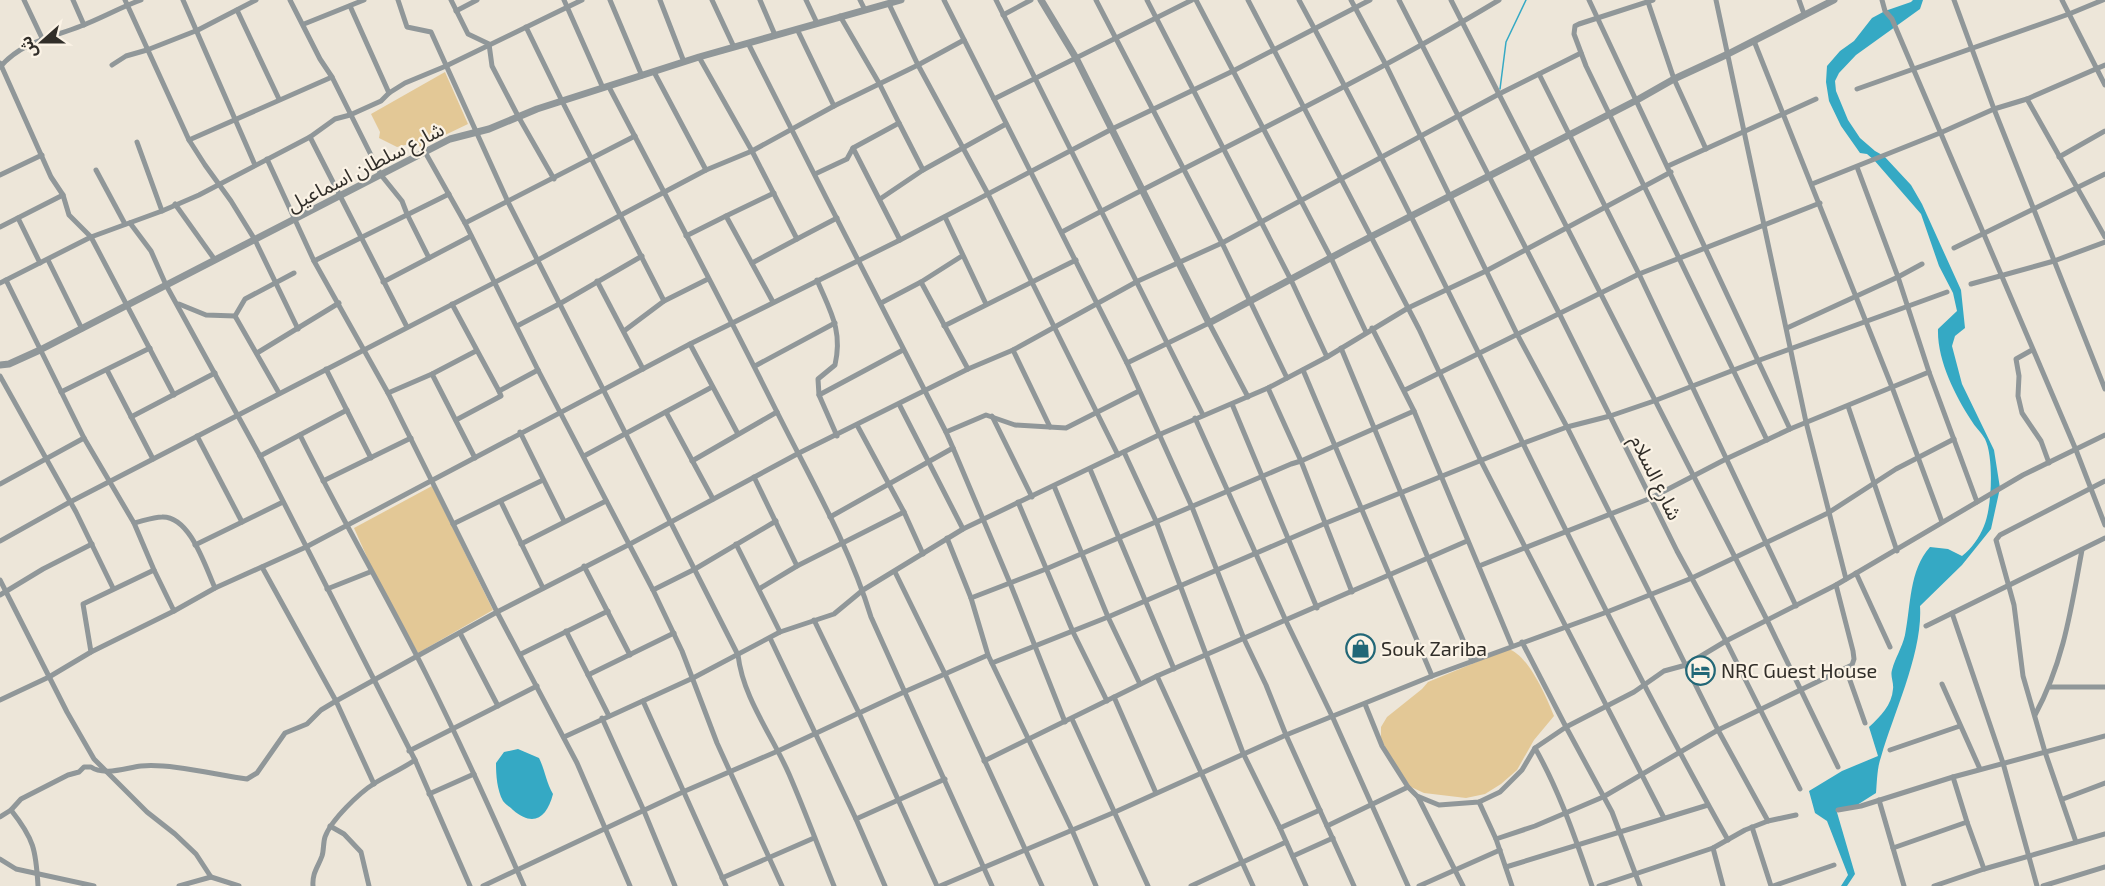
<svg xmlns="http://www.w3.org/2000/svg" width="2105" height="886" viewBox="0 0 2105 886" font-family="'Exo 2','Noto Sans Arabic',sans-serif">
  <style>
    .green { fill: #e3c896 }
    .water { fill: #35a9c4 }
    .lines { fill: none; stroke-linecap: round; stroke-linejoin: round }
    .stream { stroke: #35a9c4; stroke-width: 1.5 }
    .minor { stroke: #909799; stroke-width: 5 }
    .tertiary { stroke: #909799; stroke-width: 7 }
    .labels { text-anchor: middle; dominant-baseline: central; stroke-width: 4.5; stroke-linejoin: round; paint-order: stroke }
    .street-label { font-size: 20px; fill: #312e29; stroke: #fbf3e6 }
    .poi-label { font-size: 20px; fill: #312e29; stroke: #fbf3e6; text-anchor: start }
  </style>
  <rect width="100%" height="100%" fill="#ede6d9"/>
  <!-- green -->
  <g class="green">
    <path d="M445,72L468,124L420,147L417,142L397,147L379,138L380,132L371,114Z"/>
    <path d="M432,486L493,610L418,653L375,575L354,528Z"/>
    <path d="M1508,649C1528,654 1547,698 1554,716L1534,740L1517,770L1501,784L1485,794L1466,798L1424,793L1411,787L1393,763L1381,739V727L1387,717L1422,689L1428,682Z"/>
  </g>
  <!-- water -->
  <g class="water">
    <path d="M1913,0H1923L1920,9L1856,55L1839,73L1835,81L1836,91L1848,120L1860,138L1875,151L1884,156L1911,185L1922,204L1961,290L1965,328L1955,336L1952,346L1962,384L1994,450L2000,488L1991,529L1962,565L1920,606C1923,652 1894,712 1881,757C1877,768 1877,782 1876,793L1857,805L1836,809L1855,874L1847,886H1841L1848,875L1827,821L1815,813L1809,791L1842,771L1878,756L1869,727C1880,717 1892,705 1893,689C1894,683 1890,676 1892,670C1895,658 1902,648 1905,635C1911,606 1909,570 1930,547L1948,549L1962,556C1972,548 1979,538 1984,526C1992,508 1994,457 1985,439C1981,432 1975,427 1971,420C1955,395 1937,360 1938,329L1957,311L1953,293L1939,266L1921,214L1874,160L1867,154L1860,153L1841,126L1829,101L1826,82L1827,66L1840,51L1854,41L1872,18L1885,11L1911,2Z"/>
    <path d="M518,749L539,758C545,770 546,782 553,794C547,817 534,828 513,810C510,807 505,804 503,801C497,790 496,775 496,763L504,752Z"/>
  </g>
  <g class="lines">
    <!-- stream -->
    <path class="stream" d="M1500,89L1506,42L1526,0"/>
    <!-- minor -->
    <g class="minor">
      <path d="M24,0L42,38"/>
      <path d="M73,0L84,25"/>
      <path d="M125,0L189,140L205,165L231,201L255,240L298,329"/>
      <path d="M183,0L255,165"/>
      <path d="M290,0L320,59L332,77L381,175L402,201L407,214L429,258"/>
      <path d="M398,0L407,27L431,32L508,202L738,655C743,698 772,735 789,774C805,811 819,849 834,886"/>
      <path d="M451,0L468,34L489,44L492,66L518,116L554,179"/>
      <path d="M564,0L603,88"/>
      <path d="M610,0L642,76"/>
      <path d="M660,0L684,62"/>
      <path d="M712,0L734,47"/>
      <path d="M760,0L775,35"/>
      <path d="M806,0L817,23"/>
      <path d="M860,0L865,10"/>
      <path d="M944,0L1127,363L1192,507L1244,639L1266,685L1286,735L1354,886"/>
      <path d="M996,0C1064,139 1135,276 1203,415"/>
      <path d="M1096,0L1222,243L1287,378"/>
      <path d="M1147,0L1291,280L1327,357"/>
      <path d="M1196,0L1331,258L1366,332"/>
      <path d="M1248,0L1419,329L1481,461L1664,818"/>
      <path d="M1299,0C1449,277 1574,566 1728,840"/>
      <path d="M1351,0L1386,65L1517,334L1567,427L1718,730L1768,821"/>
      <path d="M1399,0L1559,313L1677,551L1726,641L1800,789"/>
      <path d="M1451,0L1767,620L1838,767"/>
      <path d="M1589,0L1790,429"/>
      <path d="M1653,0L1579,24L1575,26L1574,34L1586,66L1767,440"/>
      <path d="M1716,0L1806,422L1846,579"/>
      <path d="M1799,0L1804,14"/>
      <path d="M1882,0L1885,11L1892,19L2076,450L2105,525"/>
      <path d="M1954,0L1994,109L2105,389"/>
      <path d="M2062,0L2105,85"/>
      <path d="M1648,2L1674,79L1706,149"/>
      <path d="M889,4L918,65L988,194L1118,455"/>
      <path d="M350,6L389,93"/>
      <path d="M237,10L279,99"/>
      <path d="M456,11L477,0"/>
      <path d="M1003,15L1031,0"/>
      <path d="M840,16L879,83L899,123"/>
      <path d="M304,24L364,0"/>
      <path d="M526,27L562,101L664,301"/>
      <path d="M797,29L834,106"/>
      <path d="M1754,41L1892,387L1942,522"/>
      <path d="M748,43C813,173 880,303 946,432"/>
      <path d="M699,57L752,151L797,239L837,218"/>
      <path d="M0,63L51,177L63,195L69,215L91,237L174,395"/>
      <path d="M112,65L126,56L147,50L198,30L256,0"/>
      <path d="M0,67C23,41 51,38 81,26C102,18 121,7 141,0"/>
      <path d="M654,72L706,170"/>
      <path d="M1539,74L1639,274L1796,606"/>
      <path d="M609,87C665,194 722,302 776,410C810,478 849,545 871,617L992,886"/>
      <path d="M1857,89L2069,14L2103,0"/>
      <path d="M994,99L1192,0"/>
      <path d="M2027,99L2105,237"/>
      <path d="M310,137L407,327"/>
      <path d="M189,140L332,77"/>
      <path d="M137,142L162,211"/>
      <path d="M853,148L900,240"/>
      <path d="M425,152L465,223L538,370L653,590L682,651L717,743L782,886"/>
      <path d="M2059,157L2105,131"/>
      <path d="M267,159L314,261L388,393L497,612L577,763L630,886"/>
      <path d="M1668,166L1816,99"/>
      <path d="M1857,167L1898,277L1929,372L1977,502"/>
      <path d="M96,170L125,224"/>
      <path d="M815,174L847,159L853,148L899,123L923,170L1006,124"/>
      <path d="M0,175L42,155"/>
      <path d="M1812,184L1940,133L1994,109L2027,99L2105,65"/>
      <path d="M880,199L923,170"/>
      <path d="M175,204L215,260"/>
      <path d="M726,216L774,193"/>
      <path d="M945,217L986,304"/>
      <path d="M18,218L40,263"/>
      <path d="M130,223L151,251L166,285L260,456L415,760L470,886"/>
      <path d="M465,223L635,136"/>
      <path d="M0,227L63,195"/>
      <path d="M1062,232C1208,154 1358,85 1499,0"/>
      <path d="M686,236L726,216L773,302"/>
      <path d="M1954,248L2105,174"/>
      <path d="M48,260L82,329"/>
      <path d="M314,261L449,194"/>
      <path d="M752,263L797,239"/>
      <path d="M6,280L84,438L134,523L154,570"/>
      <path d="M817,280C830,311 843,330 835,365L818,379L819,395L837,436"/>
      <path d="M597,281L643,369"/>
      <path d="M383,282L471,236"/>
      <path d="M921,282L968,369"/>
      <path d="M0,283L91,237L162,211L199,195L310,137L335,119L350,115L381,101L389,93L405,83L446,66L582,0"/>
      <path d="M1971,284L2054,261L2105,242"/>
      <path d="M881,303L921,282L962,256"/>
      <path d="M179,304L206,315L235,316L245,299L294,273"/>
      <path d="M452,304L499,391"/>
      <path d="M235,316L279,393"/>
      <path d="M517,326L561,303L642,256"/>
      <path d="M944,326L1076,260"/>
      <path d="M1372,328L1414,411L1512,646"/>
      <path d="M1787,328L1898,277L1922,264"/>
      <path d="M624,331L664,301L708,279"/>
      <path d="M690,344L738,434"/>
      <path d="M1013,350L1050,427"/>
      <path d="M2032,350L2016,359L2019,376L2018,396L2022,413L2041,441L2049,463"/>
      <path d="M257,353L339,303"/>
      <path d="M1127,363L1209,323L1248,397"/>
      <path d="M755,366L835,323"/>
      <path d="M326,369L371,458"/>
      <path d="M107,370L153,459"/>
      <path d="M1303,370L1432,676"/>
      <path d="M432,374L475,458"/>
      <path d="M0,376L76,512L113,588"/>
      <path d="M1268,388L1301,461L1352,592"/>
      <path d="M1405,390L1639,274L1820,203"/>
      <path d="M61,392L150,348"/>
      <path d="M388,393L432,374L476,351"/>
      <path d="M819,395L903,350"/>
      <path d="M899,404L963,529"/>
      <path d="M1232,404L1317,608"/>
      <path d="M1848,406L1897,551"/>
      <path d="M666,412L713,499"/>
      <path d="M992,416L1032,497"/>
      <path d="M131,417L215,373"/>
      <path d="M1195,418L1286,621L1333,718L1408,886"/>
      <path d="M456,420L501,396L499,391L538,370"/>
      <path d="M857,425L904,512L923,554"/>
      <path d="M520,432L564,521"/>
      <path d="M300,435C340,516 386,594 426,674C461,744 493,815 524,886"/>
      <path d="M197,436L242,522"/>
      <path d="M953,448L1010,583L1065,722"/>
      <path d="M1124,452L1156,521L1243,753L1280,828L1306,886"/>
      <path d="M260,456L347,410"/>
      <path d="M584,456L712,387"/>
      <path d="M692,461L777,412"/>
      <path d="M1090,469L1174,669"/>
      <path d="M754,477L797,566"/>
      <path d="M323,481L411,438"/>
      <path d="M0,484L84,438"/>
      <path d="M1054,486L1108,617L1140,684"/>
      <path d="M501,502L543,588"/>
      <path d="M1018,502L1073,632L1107,701"/>
      <path d="M830,517L953,448L946,432L986,415L1015,425L1066,428L1139,391"/>
      <path d="M134,523C143,521 153,517 162,517C190,516 205,566 215,588"/>
      <path d="M453,524L543,480"/>
      <path d="M947,538L971,598L988,655L1072,830L1096,886"/>
      <path d="M0,541L70,502L538,260L621,215L706,170L752,151L834,106L918,65L964,40"/>
      <path d="M1467,541L1428,558L1472,661"/>
      <path d="M521,544L606,501"/>
      <path d="M736,544L780,632"/>
      <path d="M195,545L283,502"/>
      <path d="M584,566L630,655"/>
      <path d="M1479,566L1651,498L1726,459L1790,429L1929,372"/>
      <path d="M262,567L336,701L374,784"/>
      <path d="M895,572L945,674L1042,886"/>
      <path d="M1856,573L1890,647"/>
      <path d="M0,580L67,712L94,759L147,812L175,834L196,854L211,877"/>
      <path d="M327,589L370,572"/>
      <path d="M759,589L797,566L904,512"/>
      <path d="M653,590L695,569L776,521"/>
      <path d="M0,595L43,569L92,544"/>
      <path d="M971,598L1046,569L1291,464L1301,461L1414,411"/>
      <path d="M1952,613L2003,763L2037,886"/>
      <path d="M814,620L859,713L937,886"/>
      <path d="M1926,626L2105,538"/>
      <path d="M566,631L609,716"/>
      <path d="M460,633L498,706"/>
      <path d="M770,638L856,819L885,886"/>
      <path d="M1522,642L1566,727L1634,692L1664,671L1686,665L1726,641L1836,585L2023,475L2105,435"/>
      <path d="M91,652L83,604L154,570L174,611"/>
      <path d="M521,654L608,611"/>
      <path d="M992,663L1108,617L1326,523L1524,443L1567,427L1610,416L1654,401L1757,361L1947,292"/>
      <path d="M1846,669L1865,723"/>
      <path d="M588,675L674,633"/>
      <path d="M1157,676L1253,886"/>
      <path d="M1942,684L1980,769"/>
      <path d="M2050,687H2105"/>
      <path d="M1114,697L1156,793"/>
      <path d="M0,700L49,677L91,652L174,611L215,588L306,547L690,344L900,240L1112,129L1233,71L1370,0"/>
      <path d="M643,701L726,886"/>
      <path d="M1365,704L1382,746L1408,787L1417,796L1439,805L1479,802L1500,792L1522,770L1535,748L1566,727L1612,812L1640,886"/>
      <path d="M2035,715C2064,661 2071,609 2082,550"/>
      <path d="M602,718L644,811L675,886"/>
      <path d="M1072,719L1148,886"/>
      <path d="M564,737L693,678L780,632L834,614L863,590L963,529L1163,433L1268,388L1327,357L1408,308L1486,271L1671,172"/>
      <path d="M1535,748C1560,792 1575,838 1592,886"/>
      <path d="M1890,750L1960,726"/>
      <path d="M409,751L537,686"/>
      <path d="M984,761L1157,676L1428,558L1341,348"/>
      <path d="M1953,777L1967,822"/>
      <path d="M429,794L474,774"/>
      <path d="M1418,797L1463,886"/>
      <path d="M2063,799L2105,783"/>
      <path d="M1879,800L1904,886"/>
      <path d="M1479,802L1496,839L1512,886"/>
      <path d="M11,810C34,839 36,850 38,886"/>
      <path d="M1838,810L1861,806L1953,777L2105,736"/>
      <path d="M0,817L11,810L21,799L68,775L79,772L84,767H91C104,776 125,768 141,766C170,763 217,775 247,779L257,773L285,733L307,724L321,710L336,701L497,612L630,544L799,453L968,369L1013,350L1138,281L1222,243L1499,94L1581,53"/>
      <path d="M856,819L945,779"/>
      <path d="M330,826L344,834L361,852L369,886"/>
      <path d="M1327,826L1408,787"/>
      <path d="M1752,827L1771,886"/>
      <path d="M1280,828L1320,810"/>
      <path d="M1496,839L1535,826L1603,797L1718,730L1852,665L1854,659L1853,651L1836,585"/>
      <path d="M2076,842L2045,752L2023,676L2014,605L1996,540L2000,535L2105,481"/>
      <path d="M1713,848L1723,886"/>
      <path d="M1893,848L1967,822L1984,869"/>
      <path d="M1293,856L1333,838"/>
      <path d="M0,859L16,869L94,886"/>
      <path d="M1506,867L1708,805"/>
      <path d="M722,878L814,838"/>
      <path d="M179,886L211,877L239,886"/>
      <path d="M313,886C312,873 318,867 322,856C324,850 323,843 325,837C331,820 359,793 375,783C388,775 402,769 415,760"/>
      <path d="M483,886L685,791L778,751L904,692L988,655"/>
      <path d="M940,886L1115,812L1286,735L1432,676L1607,612L1692,578L1828,513L1896,469L1954,439"/>
      <path d="M1191,886L1286,842"/>
      <path d="M1419,886L1500,850"/>
      <path d="M1599,886L1713,848L1745,830L1768,821L1796,815"/>
      <path d="M1773,886L1834,865"/>
      <path d="M1934,886L1984,869L2105,834"/>
      <path d="M2043,886L2105,867"/>
    </g>
    <!-- tertiary -->
    <g class="tertiary">
      <path d="M1041,0L1076,58L1209,323L1351,247L1637,100L1674,79L1728,54L1834,0"/>
      <path d="M0,365L9,364L40,350L450,139L489,129L537,109L699,57L901,0"/>
    </g>
  </g>
  <!-- icons -->
  <defs>
    <symbol id="shop-ring" viewBox="-11 -11 22 22"><circle r="9.5" fill="#fbf3e6" stroke="#226777" stroke-width="1.5"/><path d="M-5-2.5h2.3a2.7 3.5 0 0 1 5.4 0H5L5.5 6h-11ZM-1.5-2.5h3a1.5 2.3 0 0 0-3 0Z" fill="#226777"/></symbol>
    <symbol id="hotel-ring" viewBox="-11 -11 22 22"><circle r="9.5" fill="#fbf3e6" stroke="#226777" stroke-width="1.5"/><path d="M-6-4.5h1.5V1H6V5H4.5V3h-9V5H-6ZM-4 0a1.8 1.8 0 1 1 3.6 0ZM.5 0V-2.5h3Q6-2.5 6 0Z" fill="#226777"/></symbol>
  </defs>
  <g fill-rule="evenodd">
    <use href="#shop-ring" x="1344" y="632" width="33" height="33"/>
    <use href="#hotel-ring" x="1684" y="654" width="33" height="33"/>
  </g>
  <g class="labels">
    <!-- street labels -->
    <g class="street-label">
      <text transform="translate(365 166) rotate(-27)">شارع سلطان اسماعيل</text>
      <text transform="translate(1657 477) rotate(64)">شارع السلام</text>
    </g>
    <!-- poi labels -->
    <g class="poi-label">
      <text x="1381" y="648">Souk Zariba</text>
      <text x="1721" y="670">NRC Guest House</text>
    </g>
  </g>
  <!-- north arrow -->
  <g transform="translate(42 42) rotate(249)" stroke="#fbf3e6" stroke-width="4.5" paint-order="stroke">
  <path d="M0-4.5L10 22L0 15L-10 22Z" fill="#312e29"/>
  <text y="-9" font-size="16" font-weight="bold" text-anchor="middle" fill="#312e29">ش</text>
  </g>
</svg>
